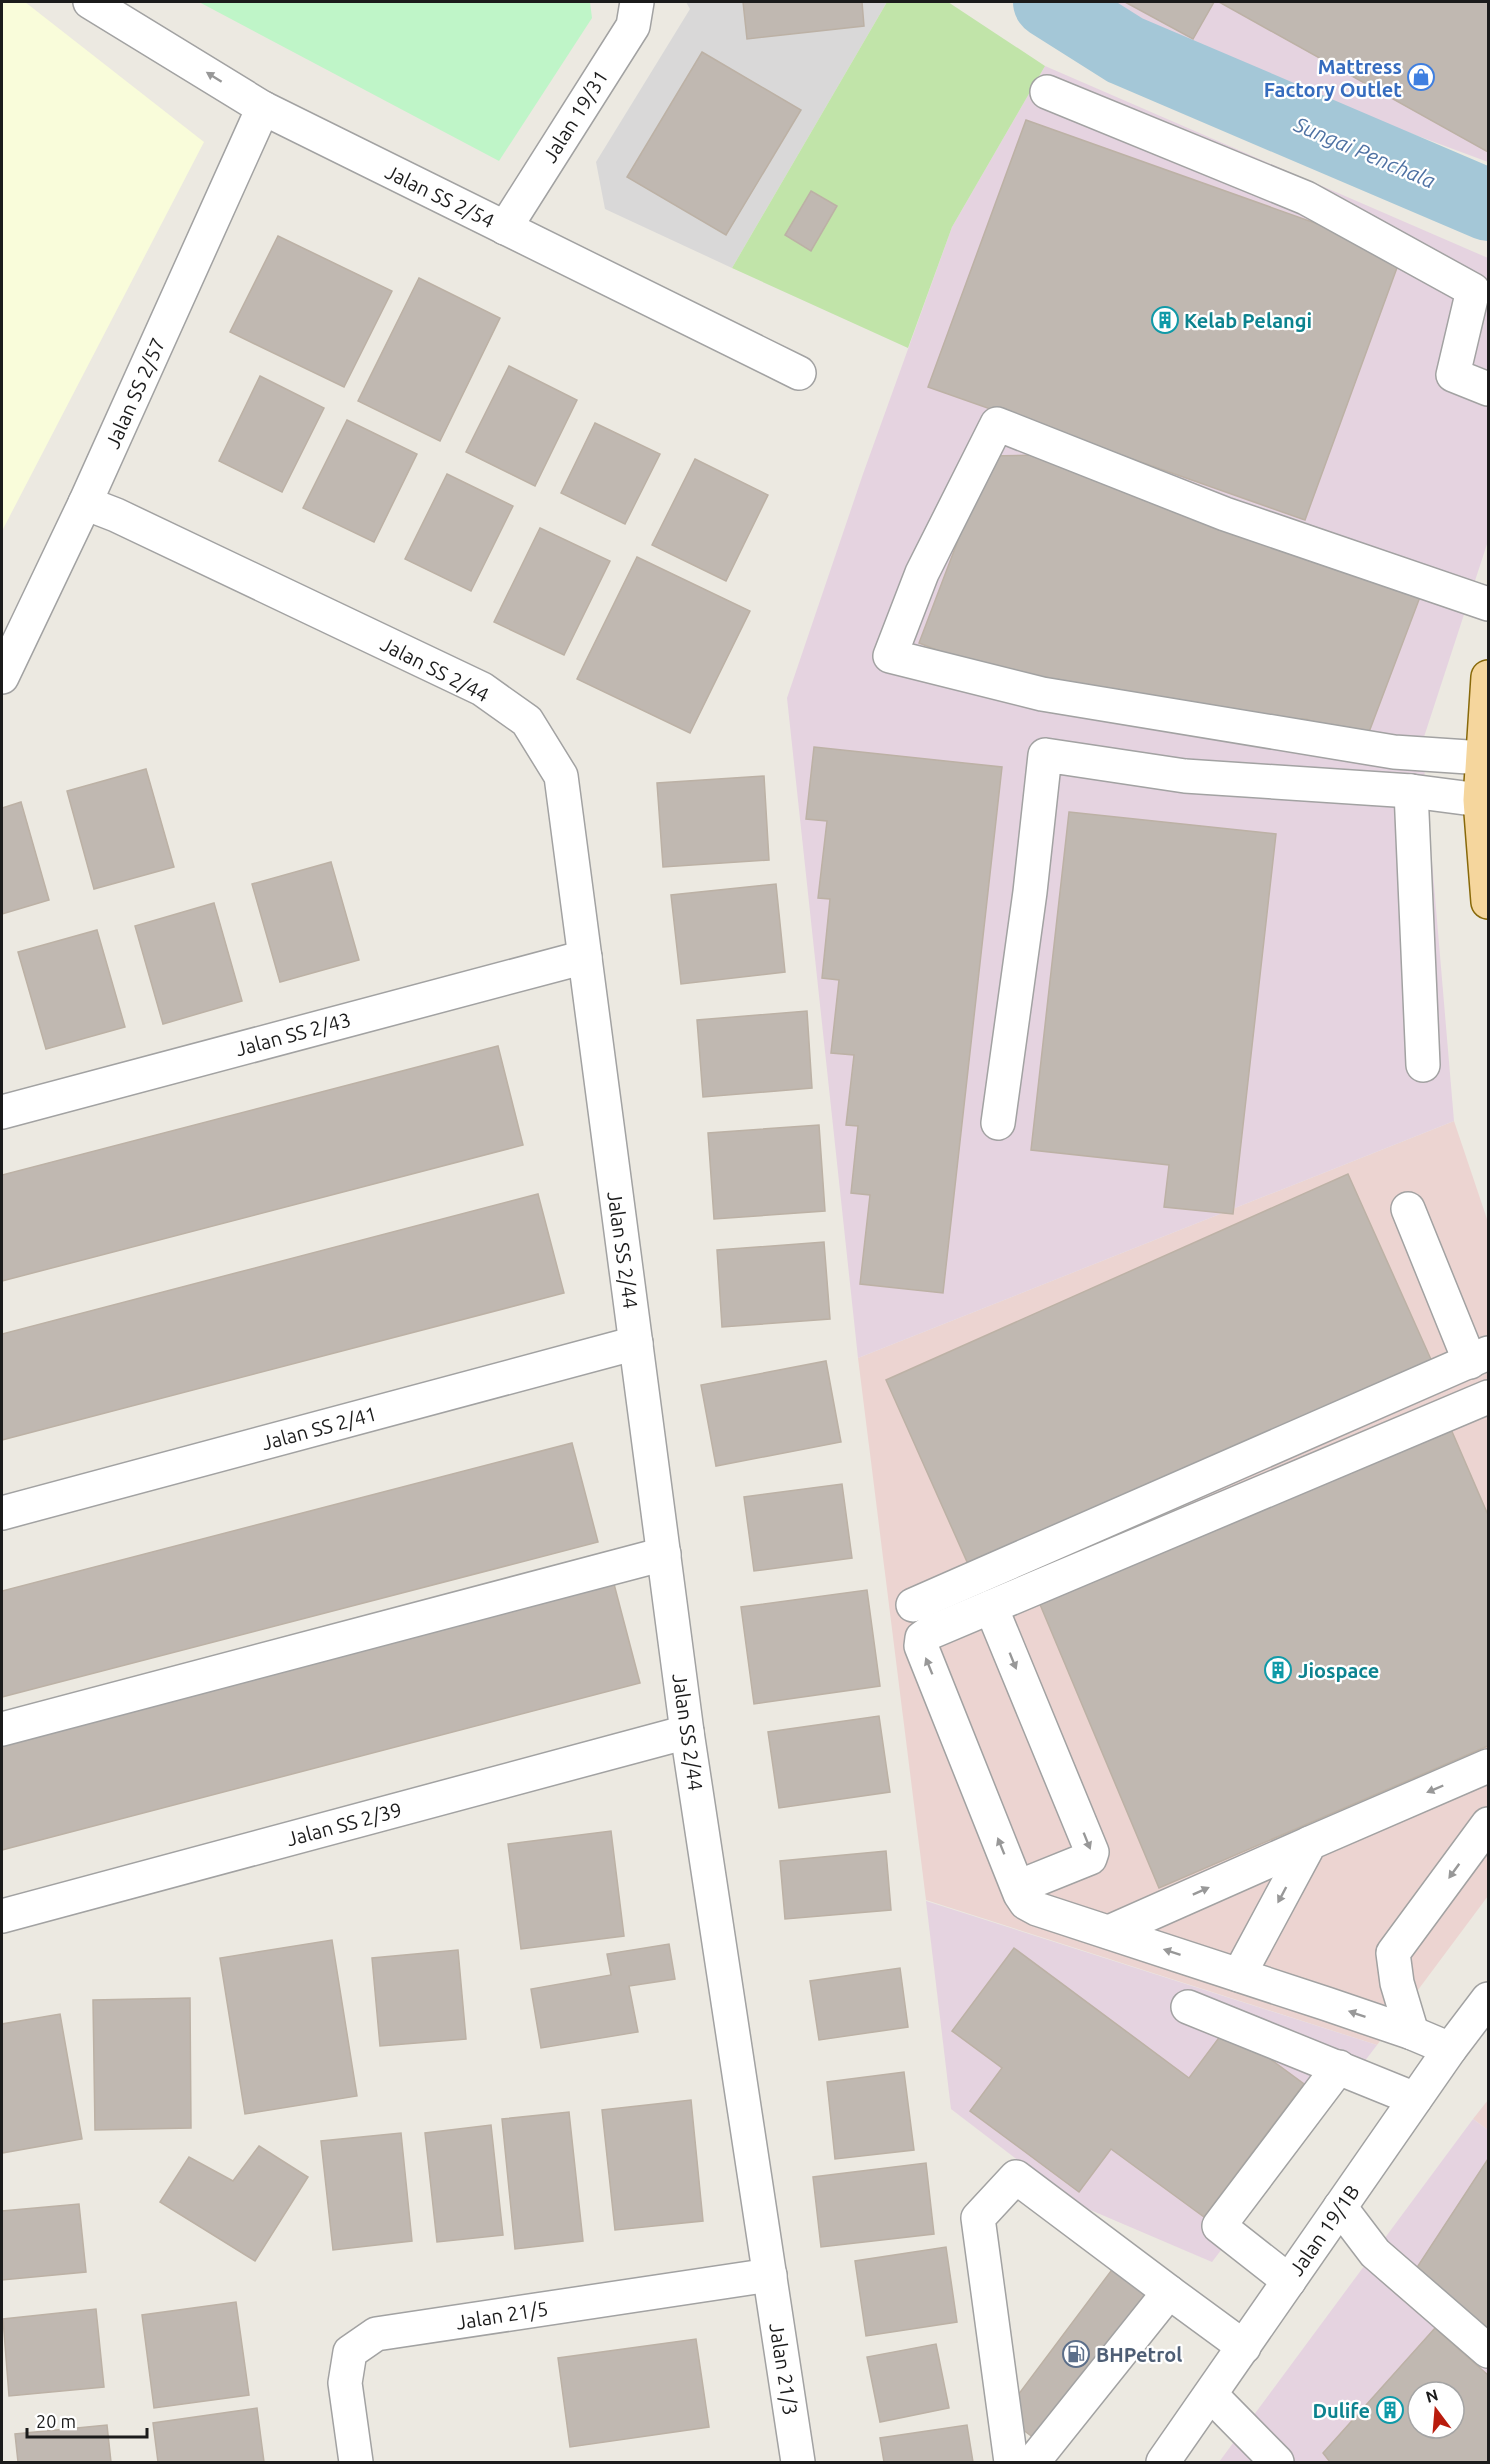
<svg xmlns="http://www.w3.org/2000/svg" width="1490" height="2464" viewBox="0 0 1490 2464" font-family="Ubuntu,sans-serif">
  <style>
    .residential { fill: #d9d8d8 }
    .commercial { fill: #ecd4d1 }
    .industrial { fill: #e5d3e0; fill-rule: evenodd }
    .education { fill: #f9fcda }
    .grass { fill: #c1e4a9 }
    .park { fill: #bff5c8 }
    .lines { fill: none; stroke-linecap: round; stroke-linejoin: round }
    .river { stroke: #a4c7d7; stroke-width: 72 }
    .building { fill: #c0b8b1; stroke: #bcb1a5; stroke-width: 1.5; fill-rule: evenodd }
    .minor-casing { stroke: #a2a2a2; stroke-width: 36 }
    .major-casing { stroke: #88690a; stroke-width: 36 }
    .minor { stroke: #fff; stroke-width: 33 }
    .major { stroke: #f5d69d; stroke-width: 33 }
    .oneway { fill: #989898 }
    .labels { text-anchor: middle; dominant-baseline: central; stroke-width: 4.5; stroke-linejoin: round; paint-order: stroke }
    .shop-label { font-size: 20px; font-weight: bold; fill: #366cbe; stroke: #fff; text-anchor: end }
    .street-label { font-size: 20px; fill: #1b1b1b; stroke: #fff }
    .culture-label { font-size: 20px; font-weight: bold; fill: #0d838f; stroke: #fff; text-anchor: start }
    .service-label { font-size: 20px; font-weight: bold; fill: #4e5e75; stroke: #fff; text-anchor: start }
    .water-label { font-size: 21px; font-style: italic; fill: #4f72a3; stroke: #fff }
  </style>
  <rect width="100%" height="100%" fill="#ece9e1"/>
  <!-- residential -->
  <path class="residential" d="M686,2H887L732,268L605,209L596,162L690,9Z"/>
  <!-- commercial -->
  <g class="commercial">
    <path d="M1454,1121L1488,1222V1896L1377,2045L926,1900L858,1358Z"/>
    <path d="M1488,2100V2130L1473,2119Z"/>
  </g>
  <!-- industrial -->
  <g class="industrial">
    <path d="M1110,2H1488V162L1187,50Z"/>
    <path d="M1045,66L1488,258V541L1422,743L1454,1121L858,1358L787,698L863,474L952,227Z"/>
    <path d="M926,1901L1377,2045L1212,2262L1074,2203L951,2109Z"/>
    <path d="M1473,2119L1488,2130V2462H1219ZM1418,2392H1454V2428H1418Z"/>
  </g>
  <!-- education -->
  <path class="education" d="M2,2H25L204,142L2,531Z"/>
  <!-- grass -->
  <path class="grass" d="M887,2H948L1045,66L952,227L908,348L732,268Z"/>
  <!-- park -->
  <path class="park" d="M199,2H590L592,18L499,161Z"/>
  <g class="lines">
    <!-- river -->
    <path class="river" d="M1049,2L1125,50L1488,205"/>
  </g>
  <!-- building -->
  <g class="building">
    <path d="M743,2H862L864,26L747,39Z"/>
    <path d="M1125,2H1214L1193,39Z"/>
    <path d="M1219,2H1488V152Z"/>
    <path d="M702,52L801,110L726,235L627,177Z"/>
    <path d="M1026,120L1402,254L1305,520L928,387Z"/>
    <path d="M811,191L837,206L811,251L785,235Z"/>
    <path d="M278,236L392,291L344,387L230,332Z"/>
    <path d="M419,278L500,318L440,441L358,401Z"/>
    <path d="M509,366L577,400L535,486L466,452Z"/>
    <path d="M260,376L324,408L282,492L219,461Z"/>
    <path d="M347,420L417,454L374,542L303,508Z"/>
    <path d="M595,423L660,454L625,524L561,493Z"/>
    <path d="M1046,455L1420,597L1366,740L1306,719H1276L1004,676L919,643L990,456Z"/>
    <path d="M695,459L768,495L726,581L652,545Z"/>
    <path d="M447,474L513,506L471,591L405,559Z"/>
    <path d="M540,528L610,561L564,655L494,622Z"/>
    <path d="M637,557L750,611L690,733L577,679Z"/>
    <path d="M814,747L1002,767L943,1293L860,1284L870,1195L851,1193L858,1126L846,1125L854,1055L831,1053L839,980L822,978L830,899L818,898L827,821L806,819Z"/>
    <path d="M146,769L174,867L94,889L67,791Z"/>
    <path d="M764,776L769,860L663,867L657,783Z"/>
    <path d="M21,802L49,900L2,914V808Z"/>
    <path d="M1069,812L1276,834L1233,1214L1164,1207L1169,1165L1031,1150Z"/>
    <path d="M331,862L359,960L280,982L252,884Z"/>
    <path d="M776,884L785,972L681,984L671,895Z"/>
    <path d="M214,903L242,1001L163,1024L135,926Z"/>
    <path d="M97,930L125,1027L46,1049L18,952Z"/>
    <path d="M807,1011L812,1088L703,1097L697,1020Z"/>
    <path d="M498,1046L523,1145L2,1281V1175Z"/>
    <path d="M819,1125L825,1211L714,1219L708,1133Z"/>
    <path d="M1348,1174L1434,1366L972,1573L886,1380Z"/>
    <path d="M538,1194L564,1293L2,1440V1334Z"/>
    <path d="M824,1242L830,1319L722,1327L717,1250Z"/>
    <path d="M826,1361L841,1442L716,1466L701,1385Z"/>
    <path d="M1447,1420L1488,1515V1746L1159,1888L1036,1595Z"/>
    <path d="M572,1443L598,1542L2,1697V1591Z"/>
    <path d="M842,1484L852,1558L754,1571L744,1497Z"/>
    <path d="M614,1584L640,1683L2,1850V1744Z"/>
    <path d="M867,1590L880,1686L754,1704L741,1607Z"/>
    <path d="M879,1716L890,1792L779,1808L768,1732Z"/>
    <path d="M611,1831L624,1936L521,1949L508,1844Z"/>
    <path d="M886,1851L891,1910L785,1919L780,1861Z"/>
    <path d="M332,1940L357,2096L245,2114L220,1958Z"/>
    <path d="M669,1944L675,1979L629,1986L638,2032L541,2048L531,1989L611,1975L607,1954Z"/>
    <path d="M1014,1948L1189,2078L1227,2027L1304,2084L1204,2217L1111,2149L1079,2192L970,2111L1002,2068L952,2031Z"/>
    <path d="M458,1950L466,2039L380,2046L372,1958Z"/>
    <path d="M900,1968L908,2027L819,2040L810,1981Z"/>
    <path d="M190,1998L191,2128L95,2130L93,2000Z"/>
    <path d="M60,2014L82,2139L2,2153V2024Z"/>
    <path d="M904,2072L914,2150L835,2159L827,2082Z"/>
    <path d="M691,2100L703,2221L615,2230L602,2110Z"/>
    <path d="M569,2112L583,2241L515,2249L502,2119Z"/>
    <path d="M491,2125L503,2235L437,2242L425,2133Z"/>
    <path d="M401,2133L412,2241L333,2250L321,2141Z"/>
    <path d="M259,2146L308,2177L255,2261L160,2202L189,2157L233,2181Z"/>
    <path d="M1488,2159V2341L1412,2275Z"/>
    <path d="M926,2163L934,2234L821,2247L813,2177Z"/>
    <path d="M79,2204L86,2272L2,2280V2211Z"/>
    <path d="M946,2247L957,2322L866,2336L855,2261Z"/>
    <path d="M1114,2267L1150,2294L1038,2441L1003,2415Z"/>
    <path d="M236,2302L249,2395L154,2408L142,2315Z"/>
    <path d="M96,2309L104,2387L9,2396L3,2319Z"/>
    <path d="M1435,2328L1488,2375V2462H1330L1323,2453ZM1418,2392H1454V2428H1418Z"/>
    <path d="M696,2339L709,2427L570,2447L558,2358Z"/>
    <path d="M936,2344L949,2408L880,2422L867,2357Z"/>
    <path d="M257,2408L264,2462H158L153,2423Z"/>
    <path d="M107,2425L111,2462H18L15,2434Z"/>
    <path d="M967,2425L973,2462H884L880,2438Z"/>
  </g>
  <g class="lines">
    <defs>
      <g id="minor">
        <path d="M90,2L263,108L799,373"/>
        <path d="M1047,92L1306,198L1473,290L1453,375L1488,389"/>
        <path d="M505,228L633,26L637,2"/>
        <path d="M85,503L116,515L482,689L527,721L561,776L687,1732L798,2462"/>
        <path d="M2,677L85,503L263,108"/>
        <path d="M1483,758L1394,752L1042,694L890,656L922,573L997,424L1225,514L1488,604"/>
        <path d="M1411,791L1423,1065"/>
        <path d="M2,1112L585,957"/>
        <path d="M998,1123L1030,892L1045,755L1185,776L1411,791L1480,800"/>
        <path d="M1408,1209L1470,1362"/>
        <path d="M2,1513L636,1343"/>
        <path d="M913,1605L1488,1353"/>
        <path d="M991,1607L1092,1852L1090,1858L1018,1887"/>
        <path d="M2,1729L664,1554"/>
        <path d="M2,1916L687,1732"/>
        <path d="M1109,1932L1310,1843"/>
        <path d="M1239,1975L1310,1843L1488,1766"/>
        <path d="M1188,2007L1415,2099"/>
        <path d="M1412,2033L1397,1983L1393,1953L1488,1824"/>
        <path d="M1450,2049L1412,2033L1327,2004L1037,1909L1026,1903L1020,1894L921,1646L922,1638L929,1633L1488,1397"/>
        <path d="M1340,2207L1375,2253L1488,2351"/>
        <path d="M1289,2281L1219,2226L1339,2067"/>
        <path d="M1211,2395L1277,2462"/>
        <path d="M356,2462L345,2383L350,2352L376,2334L770,2275"/>
        <path d="M1011,2462L978,2218L1016,2177L1169,2292"/>
        <path d="M1033,2462L1169,2292L1244,2347"/>
        <path d="M1163,2462L1450,2049L1488,1999"/>
      </g>
      <path id="major" d="M1488,677L1480,800L1488,902"/>
    </defs>
    <!-- minor casing -->
    <use href="#minor" class="minor-casing"/>
    <!-- major casing -->
    <use href="#major" class="major-casing"/>
    <!-- minor -->
    <use href="#minor" class="minor"/>
    <!-- major -->
    <use href="#major" class="major"/>
  </g>
  <!-- one-way arrows -->
  <defs><path id="oneway-solid" d="M-6-.8H1V-3.2L6.5 0L1 3.2V.8H-6Z" transform="scale(1.5)"/></defs>
  <g class="oneway">
    <use href="#oneway-solid" transform="translate(214 77) rotate(-148)"/>
    <use href="#oneway-solid" transform="translate(1013 1661) rotate(68)"/>
    <use href="#oneway-solid" transform="translate(929 1666) rotate(-112)"/>
    <use href="#oneway-solid" transform="translate(1435 1789) rotate(157)"/>
    <use href="#oneway-solid" transform="translate(1087 1841) rotate(68)"/>
    <use href="#oneway-solid" transform="translate(1001 1846) rotate(-112)"/>
    <use href="#oneway-solid" transform="translate(1454 1871) rotate(126)"/>
    <use href="#oneway-solid" transform="translate(1201 1891) rotate(-24)"/>
    <use href="#oneway-solid" transform="translate(1282 1895) rotate(118)"/>
    <use href="#oneway-solid" transform="translate(1172 1952) rotate(-162)"/>
    <use href="#oneway-solid" transform="translate(1357 2014) rotate(-161)"/>
  </g>
  <!-- icons -->
  <defs>
    <symbol id="shop-ring" viewBox="-11 -11 22 22"><circle r="9.5" fill="#fff" stroke="#3f7fe0" stroke-width="1.5"/><path d="M-5-2.5h2.3a2.7 3.5 0 0 1 5.4 0H5L5.5 6h-11ZM-1.5-2.5h3a1.5 2.3 0 0 0-3 0Z" fill="#3f7fe0"/></symbol>
    <symbol id="building-ring" viewBox="-11 -11 22 22"><circle r="9.5" fill="#fff" stroke="#0f9aa8" stroke-width="1.5"/><path d="M-4-6H4V6H1V3H-1V6H-4ZM-2.5-4.3h1.7v1.8h-1.7ZM.8-4.3h1.7v1.8H.8ZM-2.5-1h1.7V.8h-1.7ZM.8-1h1.7V.8H.8Z" fill="#0f9aa8"/></symbol>
    <symbol id="fuel-ring" viewBox="-11 -11 22 22"><circle r="9.5" fill="#fff" stroke="#5c6f8a" stroke-width="1.5"/><path d="M-5.5-6h7V0h2V4h1.3V-2.5L3-4.5l.8-.8L6-3V5H2.5V1h-1V6h-7ZM-4.2-4.7v3.2H.2V-4.7Z" fill="#5c6f8a"/></symbol>
  </defs>
  <g fill-rule="evenodd">
    <use href="#shop-ring" x="1406" y="62" width="30" height="30"/>
    <use href="#building-ring" x="1150" y="305" width="30" height="30"/>
    <use href="#building-ring" x="1263" y="1655" width="30" height="30"/>
    <use href="#fuel-ring" x="1061" y="2339" width="30" height="30"/>
    <use href="#building-ring" x="1375" y="2395" width="30" height="30"/>
  </g>
  <g class="labels">
    <!-- shop labels -->
    <g class="shop-label">
      <text x="1402" y="66">Mattress<tspan x="1402" dy="23">Factory Outlet</tspan></text>
    </g>
    <!-- street labels -->
    <g class="street-label">
      <text transform="translate(575 116) rotate(-58)">Jalan 19/31</text>
      <text transform="translate(440 196) rotate(26)">Jalan SS 2/54</text>
      <text transform="translate(135 393) rotate(-66)">Jalan SS 2/57</text>
      <text transform="translate(435 669) rotate(27)">Jalan SS 2/44</text>
      <text transform="translate(293 1034) rotate(-15)">Jalan SS 2/43</text>
      <text transform="translate(623 1250) rotate(82)">Jalan SS 2/44</text>
      <text transform="translate(319 1428) rotate(-15)">Jalan SS 2/41</text>
      <text transform="translate(688 1732) rotate(82)">Jalan SS 2/44</text>
      <text transform="translate(344 1824) rotate(-15)">Jalan SS 2/39</text>
      <text transform="translate(1324 2230) rotate(-55)">Jalan 19/1B</text>
      <text transform="translate(502 2315) rotate(-9)">Jalan 21/5</text>
      <text transform="translate(784 2369) rotate(81)">Jalan 21/3</text>
    </g>
    <!-- culture labels -->
    <g class="culture-label">
      <text x="1184" y="320">Kelab Pelangi</text>
      <text x="1298" y="1670">Jiospace</text>
      <text x="1370" y="2410" text-anchor="end">Dulife</text>
    </g>
    <!-- service labels -->
    <g class="service-label">
      <text x="1096" y="2354">BHPetrol</text>
    </g>
    <!-- water labels -->
    <g class="water-label">
      <text transform="translate(1365 152) rotate(23)">Sungai Penchala</text>
    </g>
  </g>
  <!-- border -->
  <rect width="1490" height="2464" fill="none" stroke="#1b1b1b" stroke-width="6"/>
  <!-- north arrow -->
  <g transform="translate(1436 2410) rotate(344)"><circle r="28" fill="#ffffff" stroke="#a4a4a4" stroke-width="1.5"/>
  <path d="M0-4.5L10 22L0 15L-10 22Z" fill="#b91c0d"/>
  <text y="-9" font-size="16" font-weight="bold" text-anchor="middle" fill="#1b1b1b">N</text>
  </g>
  <!-- scale -->
  <path d="M27 2428v9h120v-9" fill="none" stroke="#1b1b1b" stroke-width="3"/>
  <text x="36" y="2428" font-size="18" fill="#1b1b1b" stroke="#ffffff" stroke-width="4.5" paint-order="stroke">20 m</text>
</svg>
